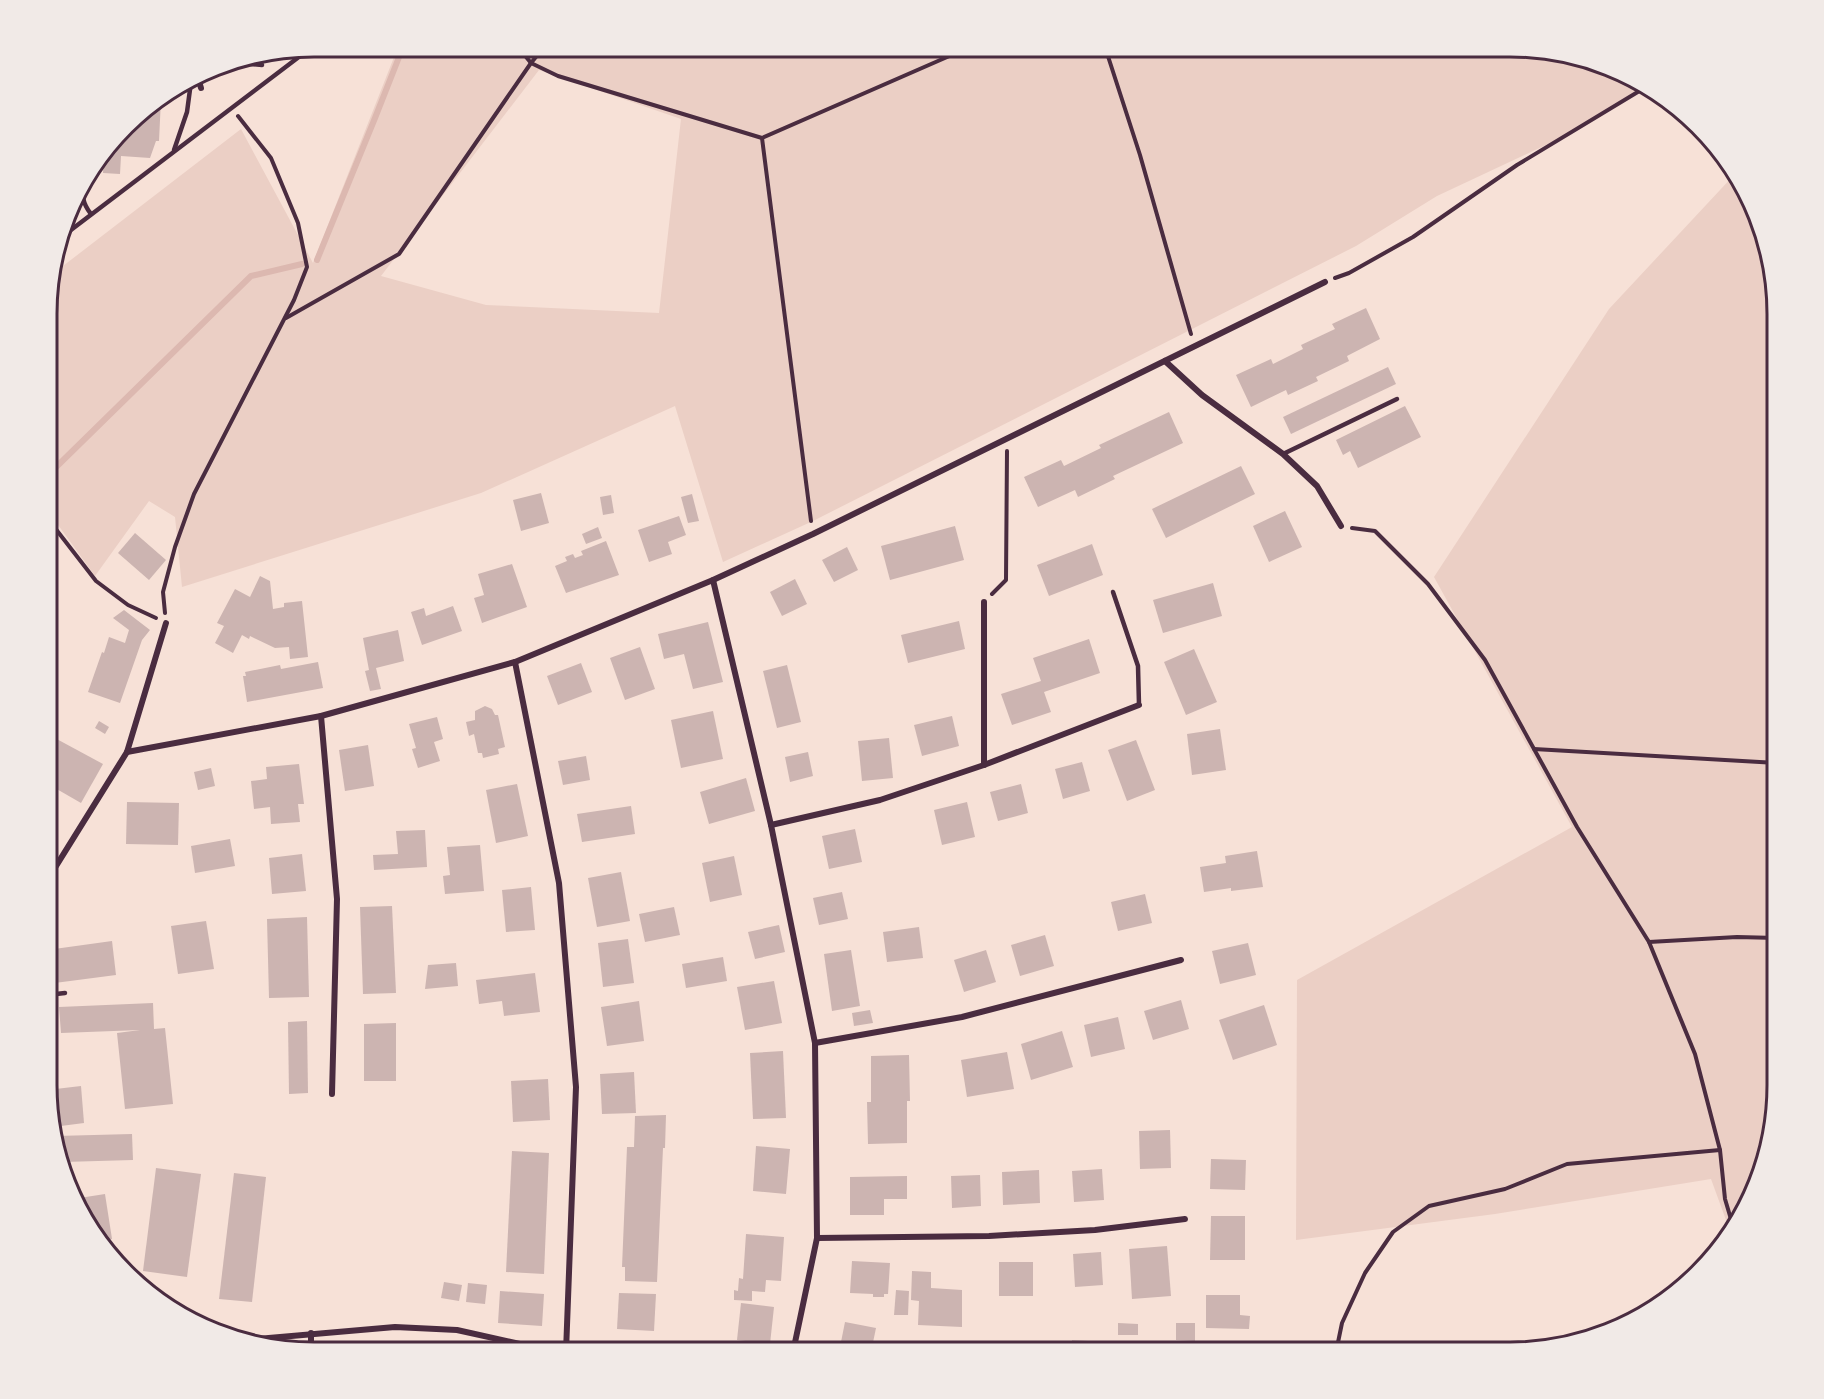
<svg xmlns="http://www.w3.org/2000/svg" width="1824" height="1399" viewBox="0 0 1824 1399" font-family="Literata,serif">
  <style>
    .green { fill: #ebcfc5; fill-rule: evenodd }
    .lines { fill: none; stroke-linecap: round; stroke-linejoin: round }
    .stream { stroke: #dcb8b0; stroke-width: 6 }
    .building { fill: #ccb4b1 }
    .path { stroke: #4a2c40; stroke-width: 4 }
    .service { stroke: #4a2c40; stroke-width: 4.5 }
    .minor { stroke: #4a2c40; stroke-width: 6 }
    .rim { fill: none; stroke: #4a2c40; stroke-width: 3 }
  </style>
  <rect width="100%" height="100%" fill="#f7e1d7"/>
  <!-- green -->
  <g class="green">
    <path d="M398,47H1527L1612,67L1646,88L1582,128L1437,196L1356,246L813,521L723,562L675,406L481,493L182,587L175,517L149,501L95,576L48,511L50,276L241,129L313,263ZM539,70L681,119L659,313L486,305L381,276Z"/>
    <path d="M1734,175L1750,196L1777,314V1103L1757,1188L1730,1231L1711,1179L1495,1214L1296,1240L1297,980L1572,827L1434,577L1609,309Z"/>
  </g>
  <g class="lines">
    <!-- stream -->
    <g class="stream">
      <path d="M317,260L375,118L403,47"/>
      <path d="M48,475L251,276L302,264"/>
    </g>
  </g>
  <!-- building -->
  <g class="building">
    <path d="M161,99L159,141H156L150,158L121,156L120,174L103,173L104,154L123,131L128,132L129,124L138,113Z"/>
    <path d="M1366,308L1380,339L1347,356L1349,361L1316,377L1318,381L1288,395L1286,390L1251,407L1236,375L1271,359L1273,364L1303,349L1301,345L1335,329L1332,324Z"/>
    <path d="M1388,367L1396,384L1291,434L1283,417Z"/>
    <path d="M1405,406L1421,437L1358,468L1350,451L1343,455L1336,440Z"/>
    <path d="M1169,412L1183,443L1113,476L1115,479L1078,497L1075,490L1038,507L1024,477L1061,460L1064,466L1101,448L1099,445Z"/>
    <path d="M1241,466L1255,494L1166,538L1152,509Z"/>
    <path d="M541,493L549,523L521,531L513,500Z"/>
    <path d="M692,494L699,521L688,523L681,497Z"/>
    <path d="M611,495L614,513L603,515L600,497Z"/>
    <path d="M1285,511L1302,547L1269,562L1253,526Z"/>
    <path d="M679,516L686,535L668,542L672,554L649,562L638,530Z"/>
    <path d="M955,526L964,560L890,580L881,546Z"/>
    <path d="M598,527L602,538L586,544L582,534Z"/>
    <path d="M135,533L166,560L149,580L118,553Z"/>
    <path d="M606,541L619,575L566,593L555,566L567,561L565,557L573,554L575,558L583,555L581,551Z"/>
    <path d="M1092,544L1103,575L1049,596L1037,565Z"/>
    <path d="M847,547L858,570L834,582L822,560Z"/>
    <path d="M512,564L527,607L482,623L474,598L484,595L478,574Z"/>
    <path d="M260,576L270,581L273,609L284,607V603L302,601L308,657L290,659L289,647L275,648L250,636L249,639L242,635L233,653L215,643L224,626L217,623L235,589L250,597Z"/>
    <path d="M795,579L807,604L782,616L770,592Z"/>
    <path d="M1213,583L1222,616L1163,633L1153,600Z"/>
    <path d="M453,606L462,631L422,645L411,612L424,608L426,616Z"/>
    <path d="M124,610L150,630L142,640L120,703L88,692L102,652L104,653L109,637L125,643L129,630L113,618Z"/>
    <path d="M959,621L965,649L908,663L901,635Z"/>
    <path d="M708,622L723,682L693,689L684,654L664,659L658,634Z"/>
    <path d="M398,630L404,661L376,668L381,689L370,691L365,671L369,670L363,638Z"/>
    <path d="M1089,639L1100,673L1044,692L1051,712L1012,725L1001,694L1041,681L1033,658Z"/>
    <path d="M640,647L655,689L625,700L610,658Z"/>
    <path d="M1194,649L1217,702L1186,715L1164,662Z"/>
    <path d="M318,662L323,688L247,702L243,676H246L245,672L280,665L281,669Z"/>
    <path d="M581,663L592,692L558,705L547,676Z"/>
    <path d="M787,665L801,722L777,728L763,671Z"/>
    <path d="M485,706L492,709L495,715H498L505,747L498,749L499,754L483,758L482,753H478L474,734L469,736L466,722L475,720V711Z"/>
    <path d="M713,711L723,759L681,768L671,720Z"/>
    <path d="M952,716L959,746L922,756L914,725Z"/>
    <path d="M437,717L443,739L434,742L440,761L418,768L412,749L416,748L409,724Z"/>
    <path d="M99,721L109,727L105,734L95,728Z"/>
    <path d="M1220,729L1226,770L1192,775L1187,734Z"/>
    <path d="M53,737L103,764L81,803L48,784V746Z"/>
    <path d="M889,738L893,778L862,781L858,741Z"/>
    <path d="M1136,740L1155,790L1127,801L1108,750Z"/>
    <path d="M368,745L374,786L345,791L339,750Z"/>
    <path d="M808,752L813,776L790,782L785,757Z"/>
    <path d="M586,756L590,780L563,785L558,761Z"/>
    <path d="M1082,762L1090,791L1063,799L1055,769Z"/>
    <path d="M299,764L304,804H298L300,822L271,824L270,807L254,809L251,781L267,779L266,767Z"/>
    <path d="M211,768L215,786L198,790L194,772Z"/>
    <path d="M746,778L755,811L709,824L700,792Z"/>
    <path d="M517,784L528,836L496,843L486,790Z"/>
    <path d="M1021,784L1028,813L998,821L990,792Z"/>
    <path d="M127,802L179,803L178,845L126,844Z"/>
    <path d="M967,802L975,837L942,845L934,810Z"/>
    <path d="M631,806L635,834L582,842L577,814Z"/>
    <path d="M855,829L862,862L829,869L822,836Z"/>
    <path d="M425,830L427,867L374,870L373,855L398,854L396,831Z"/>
    <path d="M230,839L235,866L195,873L191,846Z"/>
    <path d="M480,845L484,891L445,894L443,876L450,875L447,847Z"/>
    <path d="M1257,851L1263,887L1231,891V888L1204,892L1200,867L1226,863L1225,856Z"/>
    <path d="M302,854L306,891L272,894L269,858Z"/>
    <path d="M734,856L742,895L710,902L702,863Z"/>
    <path d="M621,872L630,921L597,927L588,878Z"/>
    <path d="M531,887L535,930L506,932L502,890Z"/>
    <path d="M842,892L848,919L819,925L813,898Z"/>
    <path d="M1145,894L1152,923L1118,931L1111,902Z"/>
    <path d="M392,906L396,993L363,994L360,907Z"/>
    <path d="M674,907L680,935L645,942L639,914Z"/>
    <path d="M307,917L309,997L269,998L267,919Z"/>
    <path d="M206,921L214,969L178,974L171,926Z"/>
    <path d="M779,925L785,952L755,959L748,932Z"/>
    <path d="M919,927L923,958L887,962L883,932Z"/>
    <path d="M1045,935L1054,966L1020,976L1011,945Z"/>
    <path d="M628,939L634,983L603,987L598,943Z"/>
    <path d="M112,941L116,975L47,984V950Z"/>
    <path d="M1248,943L1256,975L1220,984L1212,951Z"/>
    <path d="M851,950L860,1006L832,1011L824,954Z"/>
    <path d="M986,950L996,982L964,992L954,960Z"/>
    <path d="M723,957L727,981L686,988L682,964Z"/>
    <path d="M456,963L458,986L425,989L428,965Z"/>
    <path d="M535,973L540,1012L504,1016L502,1001L479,1004L476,980Z"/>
    <path d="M774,981L782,1023L745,1030L737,987Z"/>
    <path d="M1181,1000L1189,1029L1153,1040L1144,1011Z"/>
    <path d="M639,1001L644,1041L607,1046L601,1007Z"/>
    <path d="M153,1003L154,1029L165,1028L173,1104L125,1109L117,1033L140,1030L61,1033L59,1007Z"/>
    <path d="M1264,1005L1277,1045L1233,1060L1219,1020Z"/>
    <path d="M870,1010L873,1023L854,1026L852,1013Z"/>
    <path d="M1118,1017L1125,1049L1091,1057L1084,1025Z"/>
    <path d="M307,1021L308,1093L289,1094L288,1022Z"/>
    <path d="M396,1023V1081H364V1024Z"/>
    <path d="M1062,1031L1073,1067L1031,1080L1021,1044Z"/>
    <path d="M783,1051L786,1118L753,1119L750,1053Z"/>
    <path d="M1007,1052L1014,1089L967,1097L961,1060Z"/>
    <path d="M909,1055L910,1101H907V1143L868,1144L867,1102H871V1056Z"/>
    <path d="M634,1072L636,1113L602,1114L600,1074Z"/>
    <path d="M548,1079L550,1120L513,1122L511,1081Z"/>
    <path d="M81,1086L84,1123L53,1127L47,1103V1090Z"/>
    <path d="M666,1115L665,1148H663L657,1282L625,1281V1267H622L627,1147H634L635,1116Z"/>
    <path d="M1170,1130L1171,1168L1140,1169L1139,1131Z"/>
    <path d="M132,1134L133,1160L63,1162L56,1136Z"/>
    <path d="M756,1146L790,1149L786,1194L753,1191Z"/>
    <path d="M512,1151L549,1153L544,1274L506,1272Z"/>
    <path d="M1211,1159L1246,1160L1245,1190L1210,1189Z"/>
    <path d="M156,1168L201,1174L187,1277L143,1271Z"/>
    <path d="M1102,1169L1104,1200L1074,1202L1072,1171Z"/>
    <path d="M1039,1170L1040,1203L1003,1205L1002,1172Z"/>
    <path d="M234,1173L266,1177L252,1302L219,1299Z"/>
    <path d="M980,1175L981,1206L952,1208L951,1176Z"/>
    <path d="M907,1176V1199H884V1215H850V1177Z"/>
    <path d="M105,1194L112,1239L103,1241L74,1204L73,1199Z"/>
    <path d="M1211,1216H1245V1260H1210Z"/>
    <path d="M746,1234L784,1237L781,1281L766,1280L765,1292L752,1291V1301L734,1300V1290L738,1291L739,1278L743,1279Z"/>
    <path d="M1167,1246L1171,1296L1132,1299L1129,1249Z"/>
    <path d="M1101,1252L1103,1285L1075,1287L1073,1254Z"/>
    <path d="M852,1261L890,1263L888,1294H884V1297H873V1294L850,1293Z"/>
    <rect x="999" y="1262" width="34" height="34"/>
    <path d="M912,1271L931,1272V1288L962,1290V1327L918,1325L919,1301L911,1300Z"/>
    <path d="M444,1282L462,1285L459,1301L441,1298Z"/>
    <path d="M468,1283L487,1285L485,1304L466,1302Z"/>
    <path d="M896,1290L909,1291L908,1315H894Z"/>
    <path d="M500,1291L544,1294L542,1326L498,1323Z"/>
    <path d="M619,1293L656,1294L654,1331L617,1329Z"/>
    <path d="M1206,1295H1240V1315L1250,1316L1249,1329L1206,1328Z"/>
    <path d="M741,1303L774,1307L770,1344L737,1340Z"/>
    <path d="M845,1322L876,1328L871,1352H839Z"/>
    <path d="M1118,1323L1138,1324V1335H1118Z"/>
    <path d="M1176,1323H1195V1341L1176,1340Z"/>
    <path d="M1072,1340L1105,1342L1104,1352H1071Z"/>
  </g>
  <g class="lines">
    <!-- path -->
    <g class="path">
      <path d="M518,47L531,63L558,76L762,138L811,521"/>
      <path d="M1105,47L1140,155L1191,334"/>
      <path d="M762,138L970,47"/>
      <path d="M1335,278L1349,273L1413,237L1517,165L1646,87"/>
      <path d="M286,318L399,254L531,63L544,47"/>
      <path d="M48,519L96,581L128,605L156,618"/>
      <path d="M1352,528L1375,531L1428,584L1485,660L1577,827L1649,942L1695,1054L1720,1150L1725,1199L1733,1226"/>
      <path d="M992,594L1006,580L1007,451"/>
      <path d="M165,613L163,592L175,547L194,494L294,300L307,267L298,223L271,158L238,116"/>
      <path d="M1534,749L1777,763"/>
      <path d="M1649,942L1737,937L1777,938"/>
      <path d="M1336,1352L1342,1323L1365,1273L1393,1232L1429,1206L1505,1189L1567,1164L1720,1150"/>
    </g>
    <!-- service -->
    <g class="service">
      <path d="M226,62L262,65"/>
      <path d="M174,150L187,112L191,82"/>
      <path d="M82,180C82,194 82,203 91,214"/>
      <path d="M63,236L312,47"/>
      <path d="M1283,454L1397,399"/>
      <path d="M1113,592L1138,666L1139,705"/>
      <path d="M47,995L65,993"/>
    </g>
    <!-- minor -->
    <g class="minor">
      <path d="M198,78L201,88"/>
      <path d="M1165,361L1202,395L1283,454L1317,486L1341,526"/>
      <path d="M713,580L771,825L815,1043L817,1238L793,1352"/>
      <path d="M515,662L559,883L576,1087L566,1352"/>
      <path d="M321,716L337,899L332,1094"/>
      <path d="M127,752L321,716L515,662L713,580L813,534L1325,282"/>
      <path d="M984,765V602"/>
      <path d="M771,825L880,800L984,765L1139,705"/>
      <path d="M48,879L127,752L166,623"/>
      <path d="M815,1043L962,1017L1181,960"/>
      <path d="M817,1238L989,1236L1095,1230L1185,1219"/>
      <path d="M311,1333V1352"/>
      <path d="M246,1340L395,1327L457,1330L556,1352"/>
    </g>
  </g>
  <!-- crop -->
  <path d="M0 0H1824V1399H0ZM314 57H1510A257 257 0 0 1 1767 314V1085A257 257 0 0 1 1510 1342H314A257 257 0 0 1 57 1085V314A257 257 0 0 1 314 57Z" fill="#f1eae7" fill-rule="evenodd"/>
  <path class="rim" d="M314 57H1510A257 257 0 0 1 1767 314V1085A257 257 0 0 1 1510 1342H314A257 257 0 0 1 57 1085V314A257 257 0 0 1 314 57Z"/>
</svg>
